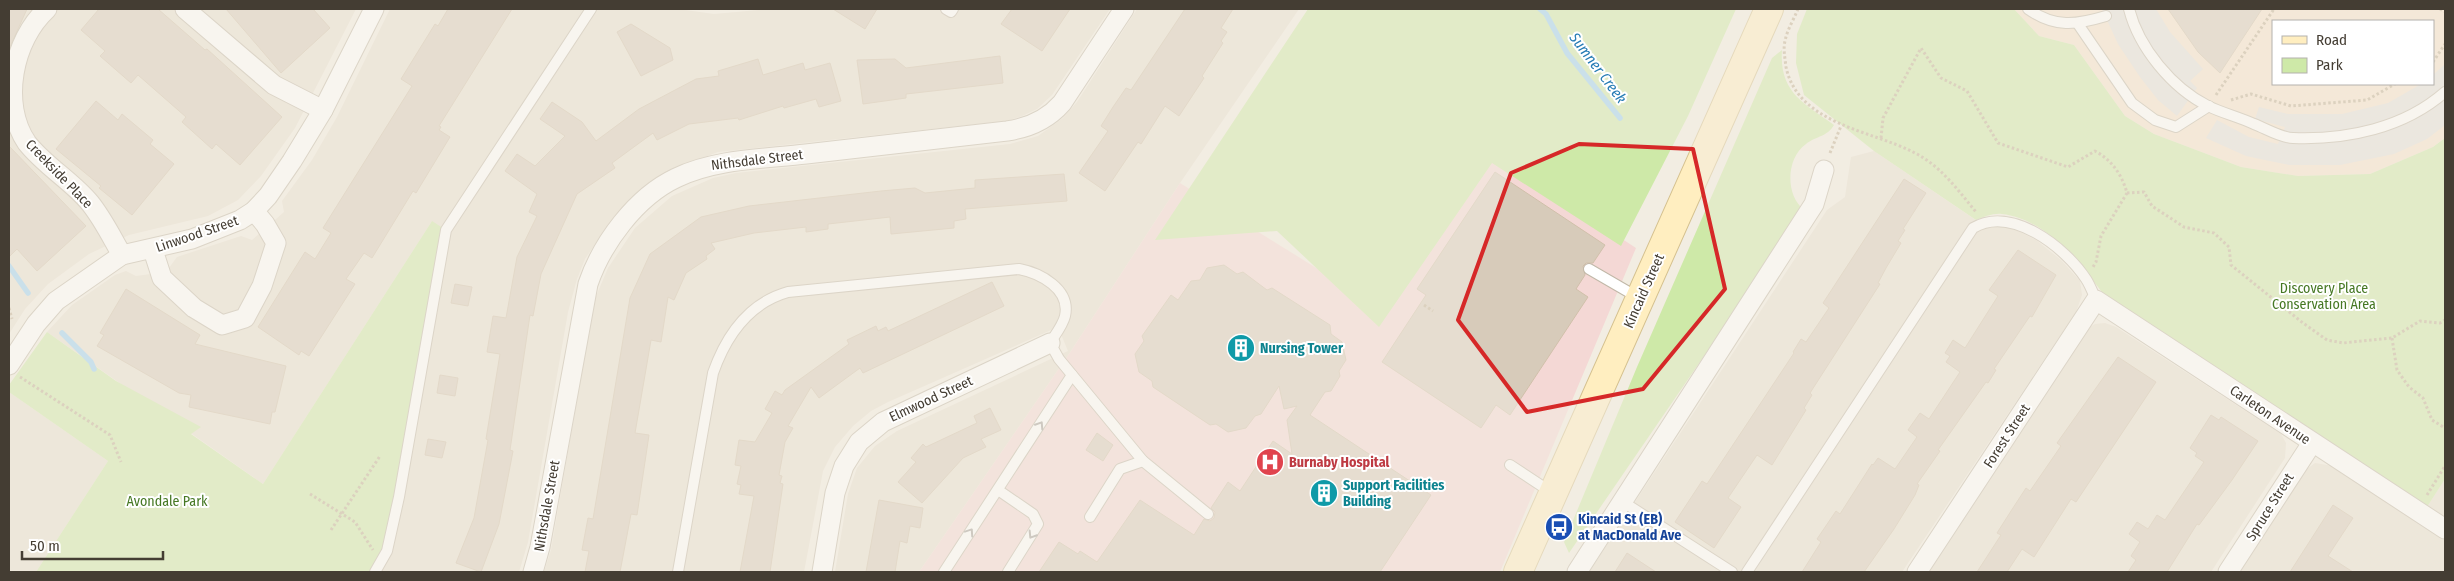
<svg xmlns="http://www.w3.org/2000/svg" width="2454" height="581" viewBox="0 0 2454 581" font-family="'Fira Sans Condensed',sans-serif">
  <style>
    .residential { fill: #e7dfd0 }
    .commercial { fill: #f6e3cc; fill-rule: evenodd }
    .medical { fill: #f4d8d5 }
    .green { fill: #cee9a8 }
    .parking { fill: #e2dfdc }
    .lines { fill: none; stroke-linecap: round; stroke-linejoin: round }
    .stream { stroke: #9ad1f4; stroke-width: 5.5 }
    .building { fill: #d7cbba; stroke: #d0c0aa }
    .lane-casing { stroke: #c1b8a8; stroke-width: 12 }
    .street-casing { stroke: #c1b8a8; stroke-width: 21 }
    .secondary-casing { stroke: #d5c18f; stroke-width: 30 }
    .path { stroke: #c1b095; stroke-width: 3; stroke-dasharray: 2.5 2.5; stroke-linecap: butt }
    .lane { stroke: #fff; stroke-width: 10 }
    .street { stroke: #fff; stroke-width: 19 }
    .secondary { stroke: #ffeec0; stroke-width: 28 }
    .oneway { stroke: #a29e99 }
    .marked { fill: none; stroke: #d62828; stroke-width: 4; stroke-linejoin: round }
    .labels { text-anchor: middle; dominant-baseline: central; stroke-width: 4; stroke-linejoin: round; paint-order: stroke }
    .street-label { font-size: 14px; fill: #443d33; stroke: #fff }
    .park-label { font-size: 14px; fill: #467824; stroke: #fff }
    .culture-label { font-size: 14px; font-weight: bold; fill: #0d838f; stroke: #fff; text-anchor: start }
    .health-label { font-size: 14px; font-weight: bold; fill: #be3a42; stroke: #fff; text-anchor: start }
    .transit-label { font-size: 14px; font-weight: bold; fill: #164399; stroke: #fff; text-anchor: start }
    .water-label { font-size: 15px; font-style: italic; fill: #277cb5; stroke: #fff }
  </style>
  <rect width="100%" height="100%" fill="#f2ede2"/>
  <!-- residential -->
  <g class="residential">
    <path d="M9,9H356L295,128L261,176L238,200L208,216L129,235L89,254L48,284L25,309L9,334Z"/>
    <path d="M390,9H678L714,14L770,9H1110L1052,95L1037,109L1022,116L1006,121L718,152L671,169L651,183L613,218L585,259L577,279L568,312L528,542L519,572H375L432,221L263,484L47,332L72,305L115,275L126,271L136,276L166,272L177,257L241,236L252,240L284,212L282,201L312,160L337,117Z"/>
    <path d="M1137,9H1299L1180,183L1071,351L919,572H835L848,494L857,468L875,446L897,431L1068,351L1058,327L888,402L871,411L853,426L835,447L823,471L804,572H544L551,550L594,301L608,268L635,228L672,196L713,178L736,173L1010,144L1038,136L1063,118L1077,102Z"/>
    <path d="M1874,151L1986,227L1998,226L2014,229L2036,240L2061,260L2080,281L2082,295L2076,312L1902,572H1589L1827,210L1845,197L1851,157Z"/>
    <path d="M2105,323L2116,327L2281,434L2286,443L2285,458L2211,572H1927L2086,329L2095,324Z"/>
    <path d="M9,392L108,461L36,572H9Z"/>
    <path d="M2315,463L2333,466L2445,540V572H2239L2307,469Z"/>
    <path d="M2445,479V519L2427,507Z"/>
  </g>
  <!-- commercial -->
  <path class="commercial" d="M2014,9H2445V138L2433,147L2370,174L2298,176L2241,167L2154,134L2125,116L2074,45L2039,36ZM2273,21H2433V84H2273Z"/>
  <!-- medical -->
  <path class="medical" d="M1483,148L1636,248L1500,572H919L1071,351L1180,183L1374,304Z"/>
  <!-- green -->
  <g class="green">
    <path d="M1308,9H1736L1688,116L1621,246L1492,163L1379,327L1277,231L1155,240Z"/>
    <path d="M1807,9H2014L2039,36L2074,45L2125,116L2154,134L2241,167L2298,176L2370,174L2433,147L2445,138V479L2427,507L2107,299C2082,265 2047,219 2002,214C1993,213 1984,217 1976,220L1874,151L1804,95L1796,63L1797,34Z"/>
    <path d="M1782,50C1779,92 1803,103 1834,125C1827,137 1816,136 1806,144C1786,158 1785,195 1804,210L1569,553L1564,542L1637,367L1772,58Z"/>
    <path d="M432,221L446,230L399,497L375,572H36L108,461L9,392V385L47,332L116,381L201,427L191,434L263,484Z"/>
  </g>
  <!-- parking -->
  <g class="parking">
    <path d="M2102,9H2156L2170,32L2203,69L2190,81L2197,88L2177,116L2158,100L2140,77L2118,44Z"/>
    <path d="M2445,64V125L2427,139L2394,154L2340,165H2289L2246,156L2206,138L2217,120L2249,137L2278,144L2285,127L2255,119L2259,107L2288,114H2342L2388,103L2421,84H2433V75Z"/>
  </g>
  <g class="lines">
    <!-- stream -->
    <g class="stream">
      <path d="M1540,9L1546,14L1567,53L1620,118"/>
      <path d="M9,266L28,293"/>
      <path d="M62,333L91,362L94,369"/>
    </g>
  </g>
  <!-- building -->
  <g class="building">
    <path d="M9,9H27L9,49Z"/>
    <path d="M99,9H158L205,50L207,49L282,117L240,165L216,144L212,149L182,122L186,117L138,75L131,83L100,56L105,51L81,30Z"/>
    <path d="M226,9H313L330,28L281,73Z"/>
    <path d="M448,9H512L439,126L441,127L439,130L450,137L416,193L413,191L372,258L364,253L346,279L355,284L309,356L301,351L299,355L258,327L305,252L315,259L331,233L323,228L412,86L401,79L435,24L438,26Z"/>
    <path d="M833,9H877L865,29Z"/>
    <path d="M1012,9H1070L1042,51L1001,24Z"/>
    <path d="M1185,9H1233L1221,28L1227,32L1221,41L1223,43L1202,76L1204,78L1179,116L1165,106L1141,144L1138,142L1105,191L1079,173L1108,131L1101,126L1113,107L1126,88L1131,90Z"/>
    <path d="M2168,9H2262L2220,73L2198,52Z"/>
    <path d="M631,24L670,48L673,60L641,76L617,32Z"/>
    <path d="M1000,56L1003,83L906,94V98L863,104L857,60L895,59L906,68Z"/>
    <path d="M758,59L763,75L803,63L805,70L830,63L841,101L819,107L816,99L784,108L783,106L739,120L738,118L689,124L657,140L653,133L612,163L615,168L577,194L541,274L533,316L530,315L510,450L513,451L499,524L481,572L456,563L474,518L488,440L486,439L500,354L487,352L493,316L506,318L517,257L537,216L529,212L537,194L505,171L517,154L535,166L565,136L540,119L552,102L582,122L596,141L639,109L696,79L719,76L718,71Z"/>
    <path d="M96,101L118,120L122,114L153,140L150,144L174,164L132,215L99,188L101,186L56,149Z"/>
    <path d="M9,146L86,226L37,271L17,249L9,257Z"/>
    <path d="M1495,172L1605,245L1593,263H1586L1583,266L1585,275L1576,289L1588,297L1510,415L1496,405L1481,428L1382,362L1426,295L1417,289Z"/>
    <path d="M1064,174L1067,201L965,209L966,219L954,221V228L891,234L890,217L828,224V229L806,232V227L754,233L711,243L715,249L706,256L707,259L686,273L674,300L668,297L661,342L651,340L635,433L649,435L637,515L631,514L620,572H585L589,551L582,550L588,518L593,519L630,298L650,254L701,217L749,206L881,191L915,188L925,193L975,188V180Z"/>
    <path d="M1904,179L1926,193L1903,229L1905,230L1898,241L1901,243L1886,268L1878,283L1880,284L1810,393L1812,395L1804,408L1806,410L1772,465L1757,455L1728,498L1741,507L1714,548L1675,522L1702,481L1707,484L1794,353L1793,352L1801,339L1806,342L1829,308L1823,303Z"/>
    <path d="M2018,250L2056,275L2032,317L2030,316L1994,369L1996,370L1988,383L1986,382L1938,450L1940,451L1917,484L1919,485L1915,495L1894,529L1864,572H1802L1821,542L1817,539L1836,511L1840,514L1872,464L1873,465L1878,458L1895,469L1917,437L1908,430L1920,413L1929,419L1960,372L1946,362L1950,356L1945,353L1953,340L1965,348L1998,296L1989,290Z"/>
    <path d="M1224,265L1237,274L1243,272L1267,290L1272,288L1330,325L1331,334L1342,342L1346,360L1339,371L1340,376L1331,391L1325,392L1310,415L1431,495L1380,572H1039L1059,542L1078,554L1080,551L1097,562L1140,500L1194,535L1204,519L1210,521L1214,518L1215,512L1211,508L1228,482L1240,491L1273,441L1292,454L1287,420L1297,406L1284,409L1279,386L1261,414L1255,416L1246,428L1228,432L1216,424L1210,425L1153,387L1152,381L1139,372L1135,354L1144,341L1142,336L1171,295L1178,300L1191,281L1200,280L1207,268Z"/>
    <path d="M992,282L1004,306L863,373L860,368L819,398L811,387L788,426L793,428L785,442L779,475L782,476L780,483L783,484L770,572H740L754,496L739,494L741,485L737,484L741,466L735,465L739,440L755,442L772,413L765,409L775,391L782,395L785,390L849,344L847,340L876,326L878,331L886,327L888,331Z"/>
    <path d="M455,284L472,287L468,306L451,303Z"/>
    <path d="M126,289L200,335L195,344L286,366L275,412H272L270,424L189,407L191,395L179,393L97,346L104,335L100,333Z"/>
    <path d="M2118,357L2156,382L2076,502L2071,499L2034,557L2022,549L2007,572H1977L2001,535L1997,533L2011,511L2026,488L2030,491L2061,446L2057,443Z"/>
    <path d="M440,375L458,378L455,396L437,393Z"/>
    <path d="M990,408L1001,430L981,439L986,447L963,458L922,503L898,482L916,462L911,458L923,444L926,447L977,423L974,416Z"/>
    <path d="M2211,415L2219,420L2221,417L2258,441L2232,480L2199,525L2197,524L2167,572H2128L2136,560L2131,556L2140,542L2129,534L2137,522L2148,529L2157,515L2165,520L2204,462L2195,456L2197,453L2190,448Z"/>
    <path d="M1097,433L1113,445L1103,461L1086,450Z"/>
    <path d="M428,439L446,442L442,458L425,455Z"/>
    <path d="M879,500L923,508L920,528L910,526L907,543L900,541L895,572H866Z"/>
    <path d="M2333,505L2353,518L2328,556L2353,572H2290Z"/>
    <path d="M1627,553L1656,572H1615Z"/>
  </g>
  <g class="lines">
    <defs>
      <g id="lane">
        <path d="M946,9L951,12L953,9"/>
        <path d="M2028,9C2055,28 2076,25 2106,16"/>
        <path d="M2129,9C2139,48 2172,88 2208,106C2222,113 2239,117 2254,124C2265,128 2281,138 2293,138C2347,140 2404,128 2445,92"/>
        <path d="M2078,24L2132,103L2155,120L2176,127L2209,106"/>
        <path d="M1589,269L1639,298"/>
        <path d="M1510,465L1551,492"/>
        <path d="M998,490L1033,514L1038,524L1008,572"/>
        <path d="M1623,502L1732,572"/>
        <path d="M1090,517L1120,469L1143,461"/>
        <path d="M375,572L387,551L399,497L446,230L591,9"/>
        <path d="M678,572L713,373C726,336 749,303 788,292L1019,269C1040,273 1071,289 1065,316C1063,325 1055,335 1050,343L1059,359L1143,461L1208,514"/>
        <path d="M944,572L1072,375"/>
        <path d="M1747,572L1973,228C2011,205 2065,247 2086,279C2090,285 2093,293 2096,300"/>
      </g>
      <g id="street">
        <path d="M47,9C13,40 0,104 27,143C45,166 72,181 90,203C103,219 112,238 122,255"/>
        <path d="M185,9L274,85L323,110"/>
        <path d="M153,250L162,278L194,308L222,325L245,318L262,286L276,243L265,224L254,211"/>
        <path d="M9,365L36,324L56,301L122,255L192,239L240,220L254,211L268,196L292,161L323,110L374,9"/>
        <path d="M533,572L540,547L588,284C602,243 636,197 676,178C715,159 763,159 806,154C873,146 940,139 1007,131C1028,128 1048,119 1062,103L1124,9"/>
        <path d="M822,572L835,493L844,466L859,442L883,422L1050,343"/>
        <path d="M1577,572L1814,204L1824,170"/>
        <path d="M1917,572L2096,300L2445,529"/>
        <path d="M2228,572L2312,443"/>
      </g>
      <path id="secondary" d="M1518,572L1769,9"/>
    </defs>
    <!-- lane casing -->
    <use href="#lane" class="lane-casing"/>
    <!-- street casing -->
    <use href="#street" class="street-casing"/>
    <!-- secondary casing -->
    <use href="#secondary" class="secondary-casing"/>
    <!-- path -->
    <g class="path">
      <path d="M1798,9C1794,19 1787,30 1785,41C1783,49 1785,58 1786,67C1798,124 1870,130 1913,152C1940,165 1957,189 1976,212"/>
      <path d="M2440,9L2445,12"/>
      <path d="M2433,62L2445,44"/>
      <path d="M2216,95L2274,9"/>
      <path d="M2231,100L2251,94L2291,106L2367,100L2395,84"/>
      <path d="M1881,138L1883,118L1921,48L1941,78L1967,91L1998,143L2068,167L2095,151C2112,160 2122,175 2127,193L2101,236L2096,262L2093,267"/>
      <path d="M1830,153L1841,126"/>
      <path d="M2127,193L2144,192L2152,206L2184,227L2214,233L2229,247L2231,265L2303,323L2327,340L2343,343L2392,338L2420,321L2440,323L2445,320"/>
      <path d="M1424,305L1433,311"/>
      <path d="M9,308L12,319"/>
      <path d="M2392,338L2397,370L2409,387L2423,398L2432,420L2445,428"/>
      <path d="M20,377L110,435L121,462"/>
      <path d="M310,494L355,522L373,550"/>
      <path d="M2427,495L2445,466"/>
      <path d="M331,530L380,456"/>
    </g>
    <!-- lane -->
    <use href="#lane" class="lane"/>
    <!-- street -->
    <use href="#street" class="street"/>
    <!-- secondary -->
    <use href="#secondary" class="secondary"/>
  </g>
  <!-- one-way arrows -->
  <defs><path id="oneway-chevron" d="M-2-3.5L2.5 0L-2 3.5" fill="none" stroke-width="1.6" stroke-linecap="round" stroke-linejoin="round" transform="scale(1.25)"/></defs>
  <g class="oneway">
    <use href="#oneway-chevron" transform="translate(1040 425) rotate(-57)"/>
    <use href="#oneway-chevron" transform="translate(970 532) rotate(-56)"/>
    <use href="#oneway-chevron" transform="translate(1032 535) rotate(122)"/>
  </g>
  <!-- marked area -->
  <path d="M0 0H2454V581H0ZM1579,144L1693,149L1725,289L1643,389L1527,412L1458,320L1511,173Z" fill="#f2ede2" fill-opacity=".55" fill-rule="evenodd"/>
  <path class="marked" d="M1579,144L1693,149L1725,289L1643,389L1527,412L1458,320L1511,173Z"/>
  <!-- icons -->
  <defs>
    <symbol id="building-disc" viewBox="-11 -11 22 22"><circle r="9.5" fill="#0f9aa8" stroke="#fff"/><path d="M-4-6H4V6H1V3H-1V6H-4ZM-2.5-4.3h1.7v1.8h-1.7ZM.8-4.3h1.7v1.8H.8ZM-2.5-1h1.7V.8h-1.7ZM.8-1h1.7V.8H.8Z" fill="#fff"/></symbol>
    <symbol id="hospital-disc" viewBox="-11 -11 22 22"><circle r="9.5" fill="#e0444e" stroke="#fff"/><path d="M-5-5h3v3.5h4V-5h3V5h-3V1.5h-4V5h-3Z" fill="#fff"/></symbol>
    <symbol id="bus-disc" viewBox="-11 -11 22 22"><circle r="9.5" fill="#1a4fb4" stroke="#fff"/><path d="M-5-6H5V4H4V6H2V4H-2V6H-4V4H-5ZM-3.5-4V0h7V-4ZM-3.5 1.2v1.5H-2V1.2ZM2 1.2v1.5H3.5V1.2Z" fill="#fff"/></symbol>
  </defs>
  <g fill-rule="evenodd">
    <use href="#building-disc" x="1225" y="332" width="32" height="32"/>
    <use href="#hospital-disc" x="1254" y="446" width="32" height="32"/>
    <use href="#building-disc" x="1308" y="477" width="32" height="32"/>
    <use href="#bus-disc" x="1543" y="511" width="32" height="32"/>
  </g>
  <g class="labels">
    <!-- street labels -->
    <g class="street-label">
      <text transform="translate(757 160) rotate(-7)">Nithsdale Street</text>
      <text transform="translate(59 174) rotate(46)">Creekside Place</text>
      <text transform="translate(197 234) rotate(-19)">Linwood Street</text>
      <text transform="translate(1644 291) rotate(-66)">Kincaid Street</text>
      <text transform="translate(931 399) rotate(-25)">Elmwood Street</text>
      <text transform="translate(2270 415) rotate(34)">Carleton Avenue</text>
      <text transform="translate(2007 436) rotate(-57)">Forest Street</text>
      <text transform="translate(547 506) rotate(-80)">Nithsdale Street</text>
      <text transform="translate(2270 507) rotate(-58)">Spruce Street</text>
    </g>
    <!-- park labels -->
    <g class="park-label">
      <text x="2324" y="288">Discovery Place<tspan x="2324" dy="16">Conservation Area</tspan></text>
      <text x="167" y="501">Avondale Park</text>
    </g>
    <!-- culture labels -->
    <g class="culture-label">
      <text x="1260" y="348">Nursing Tower</text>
      <text x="1343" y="485">Support Facilities<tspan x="1343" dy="16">Building</tspan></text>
    </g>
    <!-- health labels -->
    <g class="health-label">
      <text x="1289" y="462">Burnaby Hospital</text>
    </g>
    <!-- transit labels -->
    <g class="transit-label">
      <text x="1578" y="519">Kincaid St (EB)<tspan x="1578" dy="16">at MacDonald Ave</tspan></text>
    </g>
    <!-- water labels -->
    <g class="water-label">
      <text transform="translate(1598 68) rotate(53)">Sumner Creek</text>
    </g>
  </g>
  <!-- border -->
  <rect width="2454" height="581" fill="none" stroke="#443d33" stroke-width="20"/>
  <!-- legend -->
  <rect x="2272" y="20" width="162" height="65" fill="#ffffff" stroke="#b4b1ad"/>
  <rect x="2282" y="36" width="25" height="8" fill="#ffeec0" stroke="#b4b1ad"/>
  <text x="2316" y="45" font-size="15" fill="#443d33">Road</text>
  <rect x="2282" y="58" width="25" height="15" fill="#cee9a8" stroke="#b4b1ad"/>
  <text x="2316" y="70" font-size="15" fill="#443d33">Park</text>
  <!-- scale -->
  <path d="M22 551v8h141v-8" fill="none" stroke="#443d33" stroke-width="2.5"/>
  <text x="30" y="551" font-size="15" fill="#443d33" stroke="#ffffff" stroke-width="4" paint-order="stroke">50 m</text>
</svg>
